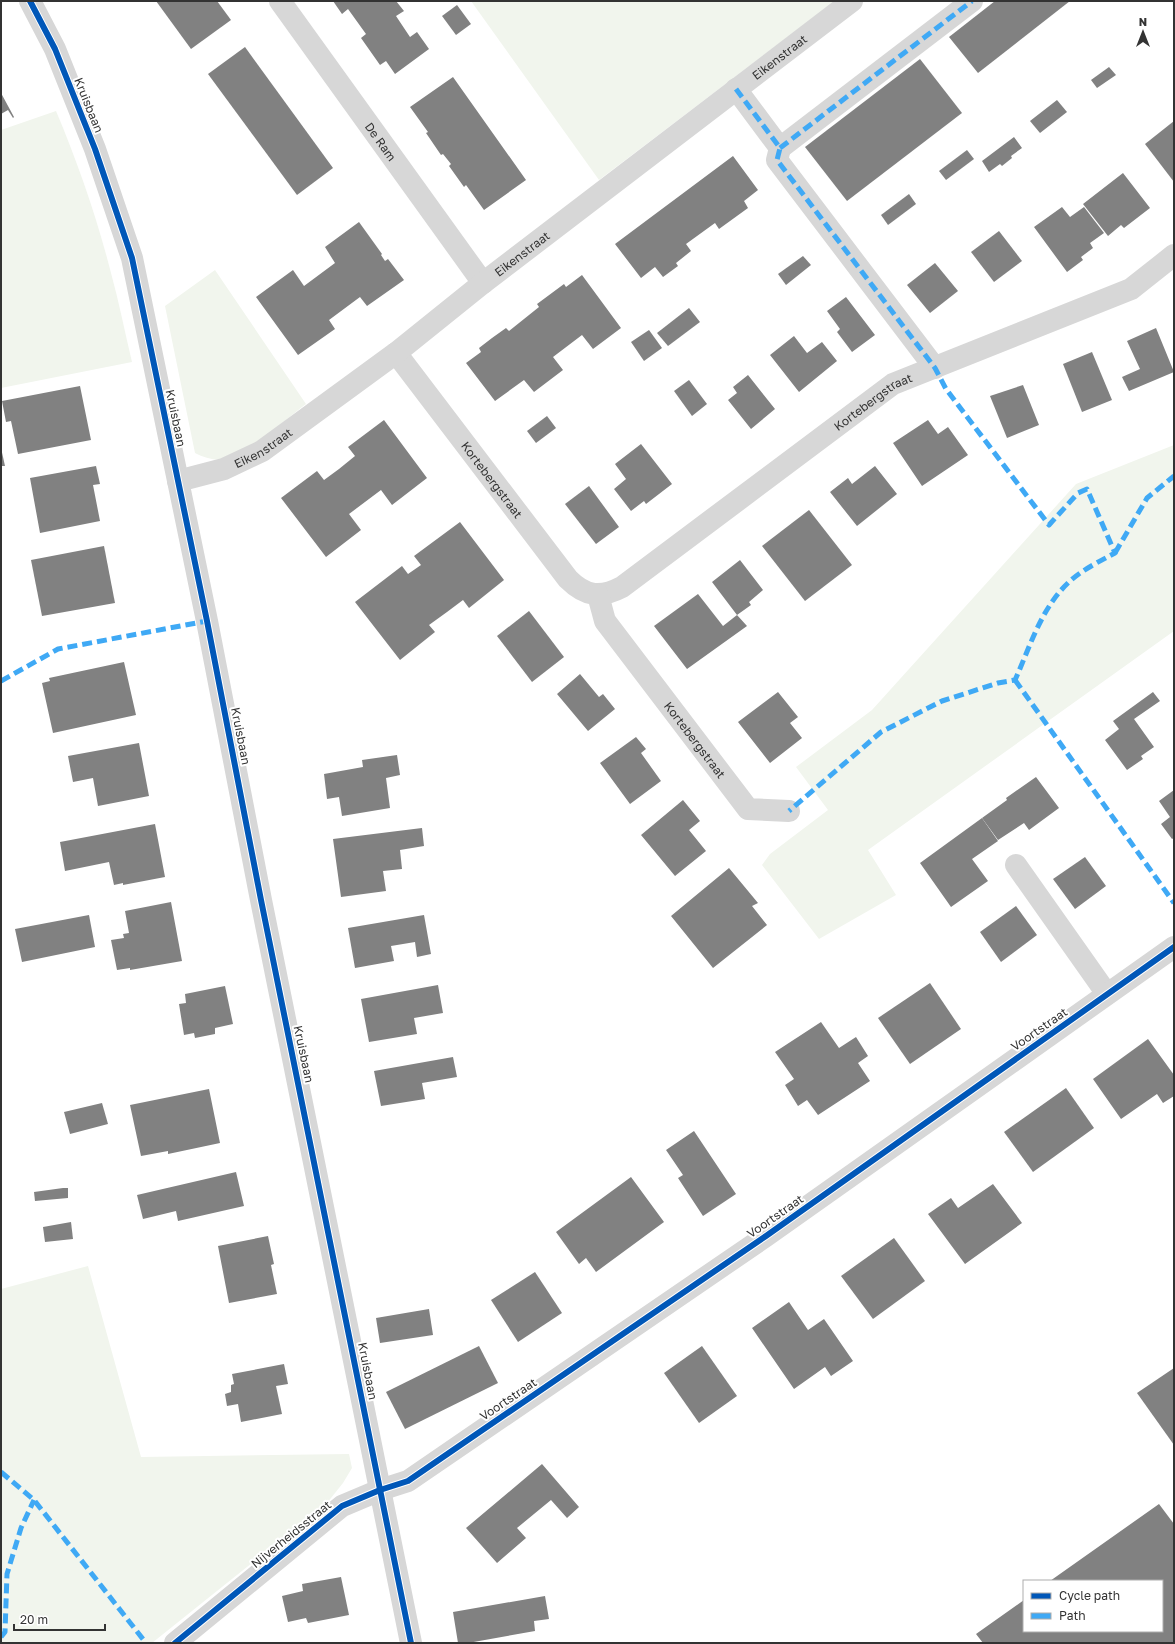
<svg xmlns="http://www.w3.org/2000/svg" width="1175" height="1644" viewBox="0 0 1175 1644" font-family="'Golos Text',sans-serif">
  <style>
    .green { fill: #f1f5ed }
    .building { fill: #818181 }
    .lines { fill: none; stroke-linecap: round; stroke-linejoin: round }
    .minor { stroke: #d7d7d7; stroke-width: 22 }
    .quiet { stroke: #3fa9f5; stroke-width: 5; stroke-dasharray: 10 5; stroke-linecap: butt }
    .cycleway-casing { stroke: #fff; stroke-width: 8 }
    .cycleway { stroke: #0057b8; stroke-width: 6 }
    .labels { text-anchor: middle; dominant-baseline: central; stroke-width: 4; stroke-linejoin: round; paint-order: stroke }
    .street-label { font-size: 12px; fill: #333; stroke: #fff }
  </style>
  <rect width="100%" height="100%" fill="#fff"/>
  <!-- green -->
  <g class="green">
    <path d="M471,1H835L599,180Z"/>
    <path d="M56,111C78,163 97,218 111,273C119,302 125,333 132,362L1,388V130Z"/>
    <path d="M215,270L306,404C285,420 248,453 223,459C214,461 203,457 195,453L165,306Z"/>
    <path d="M1174,445V631L868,850L896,895L819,939L762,865L770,854L828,810L796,767L872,710L1076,484Z"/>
    <path d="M88,1266L141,1457L349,1454L352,1468L343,1483L327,1503L152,1643H1V1289Z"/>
  </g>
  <!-- building -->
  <g class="building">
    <path d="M156,1H217L231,20L191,49Z"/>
    <path d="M333,1H396L404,11L396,16L410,37L417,32L429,49L395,74L386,61L380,65L361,38L366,34L348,9L342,14Z"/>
    <path d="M995,1H1070L978,73L949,37Z"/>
    <path d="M457,5L471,24L456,35L442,16Z"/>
    <path d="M245,47L333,168L297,195L208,74Z"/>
    <path d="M920,59L962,113L847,201L805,147Z"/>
    <path d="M1109,67L1116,75L1097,88L1091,80Z"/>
    <path d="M453,77L526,180L484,210L466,185L464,187L449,166L451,164L443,154L441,155L426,133L428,132L410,107Z"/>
    <path d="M1,93L14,117L13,118L8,110L1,114Z"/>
    <path d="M1057,100L1067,112L1040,133L1030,121Z"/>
    <path d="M1174,121V182L1145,144Z"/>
    <path d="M1014,137L1022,148L1011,156L1012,158L1002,166L1000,164L989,172L982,161Z"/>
    <path d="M967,150L974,159L946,180L939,171Z"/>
    <path d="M733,156L758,190L744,201L748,208L719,229L715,223L686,244L691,251L676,263L678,266L663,277L655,267L641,278L615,244Z"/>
    <path d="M1123,173L1150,208L1124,228L1121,225L1108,236L1083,204Z"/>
    <path d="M909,194L916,204L888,225L881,215Z"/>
    <path d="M1062,207L1070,217L1084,207L1104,233L1090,243L1093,248L1081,257L1083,260L1067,272L1034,227Z"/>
    <path d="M359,222L382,254L381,255L385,261L388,259L404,280L367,306L360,297L329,320L335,329L298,355L256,297L293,270L304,286L335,263L325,247Z"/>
    <path d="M999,231L1022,261L994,282L971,252Z"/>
    <path d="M803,256L811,265L786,285L778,274Z"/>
    <path d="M935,263L958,291L930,313L907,285Z"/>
    <path d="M582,275L621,328L593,349L582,335L553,357L563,370L534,392L524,380L495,401L466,363L481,352L479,348L492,338L506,328L509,331L539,307L537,304L564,284L566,287Z"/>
    <path d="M846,297L875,335L852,352L837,332L840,329L827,311Z"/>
    <path d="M689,308L700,322L668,346L657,333Z"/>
    <path d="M1156,328L1174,372L1129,391L1122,377L1140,369L1127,341Z"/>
    <path d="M649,330L662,348L644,361L631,342Z"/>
    <path d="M794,336L807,353L822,342L837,361L799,392L770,355Z"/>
    <path d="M1092,352L1112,400L1082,412L1063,364Z"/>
    <path d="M748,375L775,409L751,429L728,400L737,393L733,387Z"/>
    <path d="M689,380L707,404L692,416L674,391Z"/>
    <path d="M1023,385L1039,425L1007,438L990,396Z"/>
    <path d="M80,386L91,440L18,454L11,421L6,422L2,401Z"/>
    <path d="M547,416L556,428L536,443L527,431Z"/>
    <path d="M384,420L427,478L392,505L381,490L349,514L361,530L326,557L281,498L317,471L324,480L339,469L355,456L348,447Z"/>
    <path d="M928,420L938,434L948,427L968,455L922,486L893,443Z"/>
    <path d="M641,444L672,484L646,504L644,501L631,511L614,489L626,479L615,464Z"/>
    <path d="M1,448L5,466H1Z"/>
    <path d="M96,466L100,484L93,485L100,521L40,533L30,478Z"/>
    <path d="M875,466L897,494L857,526L830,492L848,478L852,484Z"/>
    <path d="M589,486L619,527L596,544L565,504Z"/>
    <path d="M809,510L852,565L805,601L762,546Z"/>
    <path d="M460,522L504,580L469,608L463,600L447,612L429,625L435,632L400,660L355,602L402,566L408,574L421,565L414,556Z"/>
    <path d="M104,546L115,603L42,616L31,560Z"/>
    <path d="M740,560L763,590L749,602L751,605L737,615L712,582Z"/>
    <path d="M698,594L723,626L737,615L747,626L687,669L654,626Z"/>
    <path d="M529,611L564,657L532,682L497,636Z"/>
    <path d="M124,662L136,715L53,733L42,683L50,681L49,678Z"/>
    <path d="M580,674L599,697L603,694L615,709L588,731L557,694Z"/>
    <path d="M778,692L798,717L790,723L802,738L770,763L738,722Z"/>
    <path d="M1153,692L1160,701L1134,719L1154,747L1141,756L1143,759L1127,770L1105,740L1119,729L1113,721Z"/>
    <path d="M636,737L646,749L641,753L661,781L630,804L600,763Z"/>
    <path d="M139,743L149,796L98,806L93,778L73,782L68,756Z"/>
    <path d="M397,755L400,775L386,778L390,808L342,816L339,797L327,799L324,774L363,767L362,760Z"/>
    <path d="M1036,777L1059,808L1029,830L1024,823L998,840L982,818L1007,800L1006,798Z"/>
    <path d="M1174,790V838L1172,839L1161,824L1170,817L1159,801Z"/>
    <path d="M683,800L700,821L689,830L706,851L675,876L641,835Z"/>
    <path d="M982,818L998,841L972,859L988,881L951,907L920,863Z"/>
    <path d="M155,824L165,877L123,885V883L114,885L109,862L65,871L60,842Z"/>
    <path d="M422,828L424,846L400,850L402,869L383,871L386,891L341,897L333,839Z"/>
    <path d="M1085,857L1106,886L1075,909L1053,879Z"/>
    <path d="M729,868L758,903L752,906L767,925L713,968L671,916Z"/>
    <path d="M171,902L182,961L130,970V968L117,970L111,940L124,938L123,934L129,933L125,911Z"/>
    <path d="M1016,906L1037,935L1001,962L980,932Z"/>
    <path d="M89,915L95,947L22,962L15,929Z"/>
    <path d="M424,915L431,954L417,957L415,942L391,946L394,961L355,968L348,928Z"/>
    <path d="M930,983L961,1029L910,1064L878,1018Z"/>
    <path d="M438,985L443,1013L414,1018L417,1034L369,1042L361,999Z"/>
    <path d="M225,986L233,1024L215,1028V1034L195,1038L194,1033L184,1035L179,1004L186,1003L185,994Z"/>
    <path d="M821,1022L839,1048L856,1037L868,1056L858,1063L870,1081L818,1115L807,1100L798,1106L785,1085L794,1079L775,1052Z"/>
    <path d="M1148,1039L1174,1075V1096L1163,1103L1157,1094L1121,1119L1093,1079Z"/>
    <path d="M453,1057L457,1077L422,1083L425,1099L381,1106L374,1071Z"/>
    <path d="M1066,1088L1094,1128L1033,1172L1004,1132Z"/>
    <path d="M209,1089L220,1143L168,1154V1151L141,1156L130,1105Z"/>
    <path d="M102,1103L108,1124L70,1134L64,1112Z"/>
    <path d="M694,1131L736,1194L703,1216L678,1178L683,1175L666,1150Z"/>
    <path d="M236,1172L244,1206L178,1221L176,1211L143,1219L137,1195Z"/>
    <path d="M631,1177L664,1222L596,1272L586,1258L579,1264L556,1232Z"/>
    <path d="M993,1184L1022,1223L965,1264L928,1214L951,1198L958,1208Z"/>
    <path d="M63,1188H68V1198L35,1201L34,1192Z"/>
    <path d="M71,1222L73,1239L45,1242L43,1227Z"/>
    <path d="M268,1236L274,1264L271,1265L277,1294L229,1303L218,1246Z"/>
    <path d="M894,1238L925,1281L873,1319L841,1276Z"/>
    <path d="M535,1272L562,1313L518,1342L491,1300Z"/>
    <path d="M789,1302L808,1330L824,1319L853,1361L831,1376L825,1367L794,1389L752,1328Z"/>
    <path d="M429,1309L433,1335L380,1343L376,1318Z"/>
    <path d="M479,1346L498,1383L405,1429L386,1392Z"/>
    <path d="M702,1346L737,1396L699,1423L664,1373Z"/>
    <path d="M284,1364L288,1384L276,1386L282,1414L241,1422L238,1404L227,1406L225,1394L231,1392V1385L234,1384L232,1374Z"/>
    <path d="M1174,1368V1445L1137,1393Z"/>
    <path d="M542,1464L579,1507L567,1518L551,1500L517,1528L526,1538L497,1563L466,1528Z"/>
    <path d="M1159,1504L1174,1524V1643H983L976,1634L1024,1600V1631H1162V1581H1050Z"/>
    <path d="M341,1577L349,1615L308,1623L306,1618L288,1622L282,1596L303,1591L302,1584Z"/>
    <path d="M545,1596L549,1619L534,1621L535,1631L468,1643H458L453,1612Z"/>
  </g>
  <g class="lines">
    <!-- minor -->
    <g class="minor">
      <path d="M30,1L55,49L95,149L132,258L207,621L261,900L411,1643"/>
      <path id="s1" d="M280,1L483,283"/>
      <path d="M736,89L780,148L777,160L935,368"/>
      <path d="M780,148L972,1"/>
      <path id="s2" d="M396,353L568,579C586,597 601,598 622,587L893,384L1131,289L1174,255"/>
      <path id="s3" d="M178,481L224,469L262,451L396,353L483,283L852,1"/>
      <path id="s4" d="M598,595L605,621L748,809L789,811"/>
      <path d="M1016,865L1107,994"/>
      <path d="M175,1643L342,1506L380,1490L408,1481L766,1236L1174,947"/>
    </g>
    <!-- quiet -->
    <g class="quiet">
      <path d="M736,89L780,148L777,160L935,368L946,389L1049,525L1078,493L1087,489L1115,553C1100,561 1082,570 1069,582C1041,608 1030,647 1015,680L998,683L942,701L881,732L789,811"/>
      <path d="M780,148L972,1"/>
      <path d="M1115,553L1147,498L1174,476"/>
      <path d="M1015,680L1174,903"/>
      <path d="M1,681L58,649L207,621"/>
      <path d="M1,1472L34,1500L146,1643"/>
      <path d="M1,1637L5,1632L7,1574L21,1528L34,1500"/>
    </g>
    <defs>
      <g id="cycleway">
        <path d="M30,1L55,49L95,149L132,258L207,621L261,900L411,1643"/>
        <path d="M175,1643L342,1506L380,1490L408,1481L766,1236L1174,947"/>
      </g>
    </defs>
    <!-- cycleway casing -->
    <use href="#cycleway" class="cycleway-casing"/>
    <!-- cycleway -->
    <use href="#cycleway" class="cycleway"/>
  </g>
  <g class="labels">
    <!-- street labels -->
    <g class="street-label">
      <text stroke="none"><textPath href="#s3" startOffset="740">Eikenstraat</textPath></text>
      <text transform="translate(89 105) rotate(68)">Kruisbaan</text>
      <text stroke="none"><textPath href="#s1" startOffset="173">De Ram</textPath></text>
      <text stroke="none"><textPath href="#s3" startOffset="416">Eikenstraat</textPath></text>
      <text stroke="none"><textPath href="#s2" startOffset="656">Kortebergstraat</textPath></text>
      <text transform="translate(176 418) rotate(78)">Kruisbaan</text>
      <text stroke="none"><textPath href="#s3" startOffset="92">Eikenstraat</textPath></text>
      <text stroke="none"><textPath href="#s2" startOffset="159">Kortebergstraat</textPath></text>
      <text transform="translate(241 736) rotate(79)">Kruisbaan</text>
      <text stroke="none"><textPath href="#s4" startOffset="176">Kortebergstraat</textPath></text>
      <text transform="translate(1039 1029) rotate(-35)">Voortstraat</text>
      <text transform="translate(304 1054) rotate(78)">Kruisbaan</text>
      <text transform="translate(775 1216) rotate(-35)">Voortstraat</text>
      <text transform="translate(368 1371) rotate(79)">Kruisbaan</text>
      <text transform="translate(508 1399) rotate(-34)">Voortstraat</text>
      <text transform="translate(291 1534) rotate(-39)">Nijverheidsstraat</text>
    </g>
  </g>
  <!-- border -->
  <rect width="1175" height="1644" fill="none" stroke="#333333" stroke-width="4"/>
  <!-- legend -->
  <rect x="1023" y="1580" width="140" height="52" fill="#ffffff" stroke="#adadad"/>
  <rect x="1031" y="1593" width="20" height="6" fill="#0057b8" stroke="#adadad"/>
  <text x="1059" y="1600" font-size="12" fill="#333333">Cycle path</text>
  <rect x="1031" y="1613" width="20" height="6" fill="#3fa9f5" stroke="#adadad"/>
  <text x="1059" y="1620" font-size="12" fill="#333333">Path</text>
  <!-- north arrow -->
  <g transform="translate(1143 32)" stroke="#ffffff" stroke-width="3" paint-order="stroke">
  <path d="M0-3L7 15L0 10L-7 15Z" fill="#333333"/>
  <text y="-6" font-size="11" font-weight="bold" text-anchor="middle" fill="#333333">N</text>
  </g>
  <!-- scale -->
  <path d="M14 1624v6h91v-6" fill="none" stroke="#333333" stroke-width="2"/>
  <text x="20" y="1624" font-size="12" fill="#333333" stroke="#ffffff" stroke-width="3" paint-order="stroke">20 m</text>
</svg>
